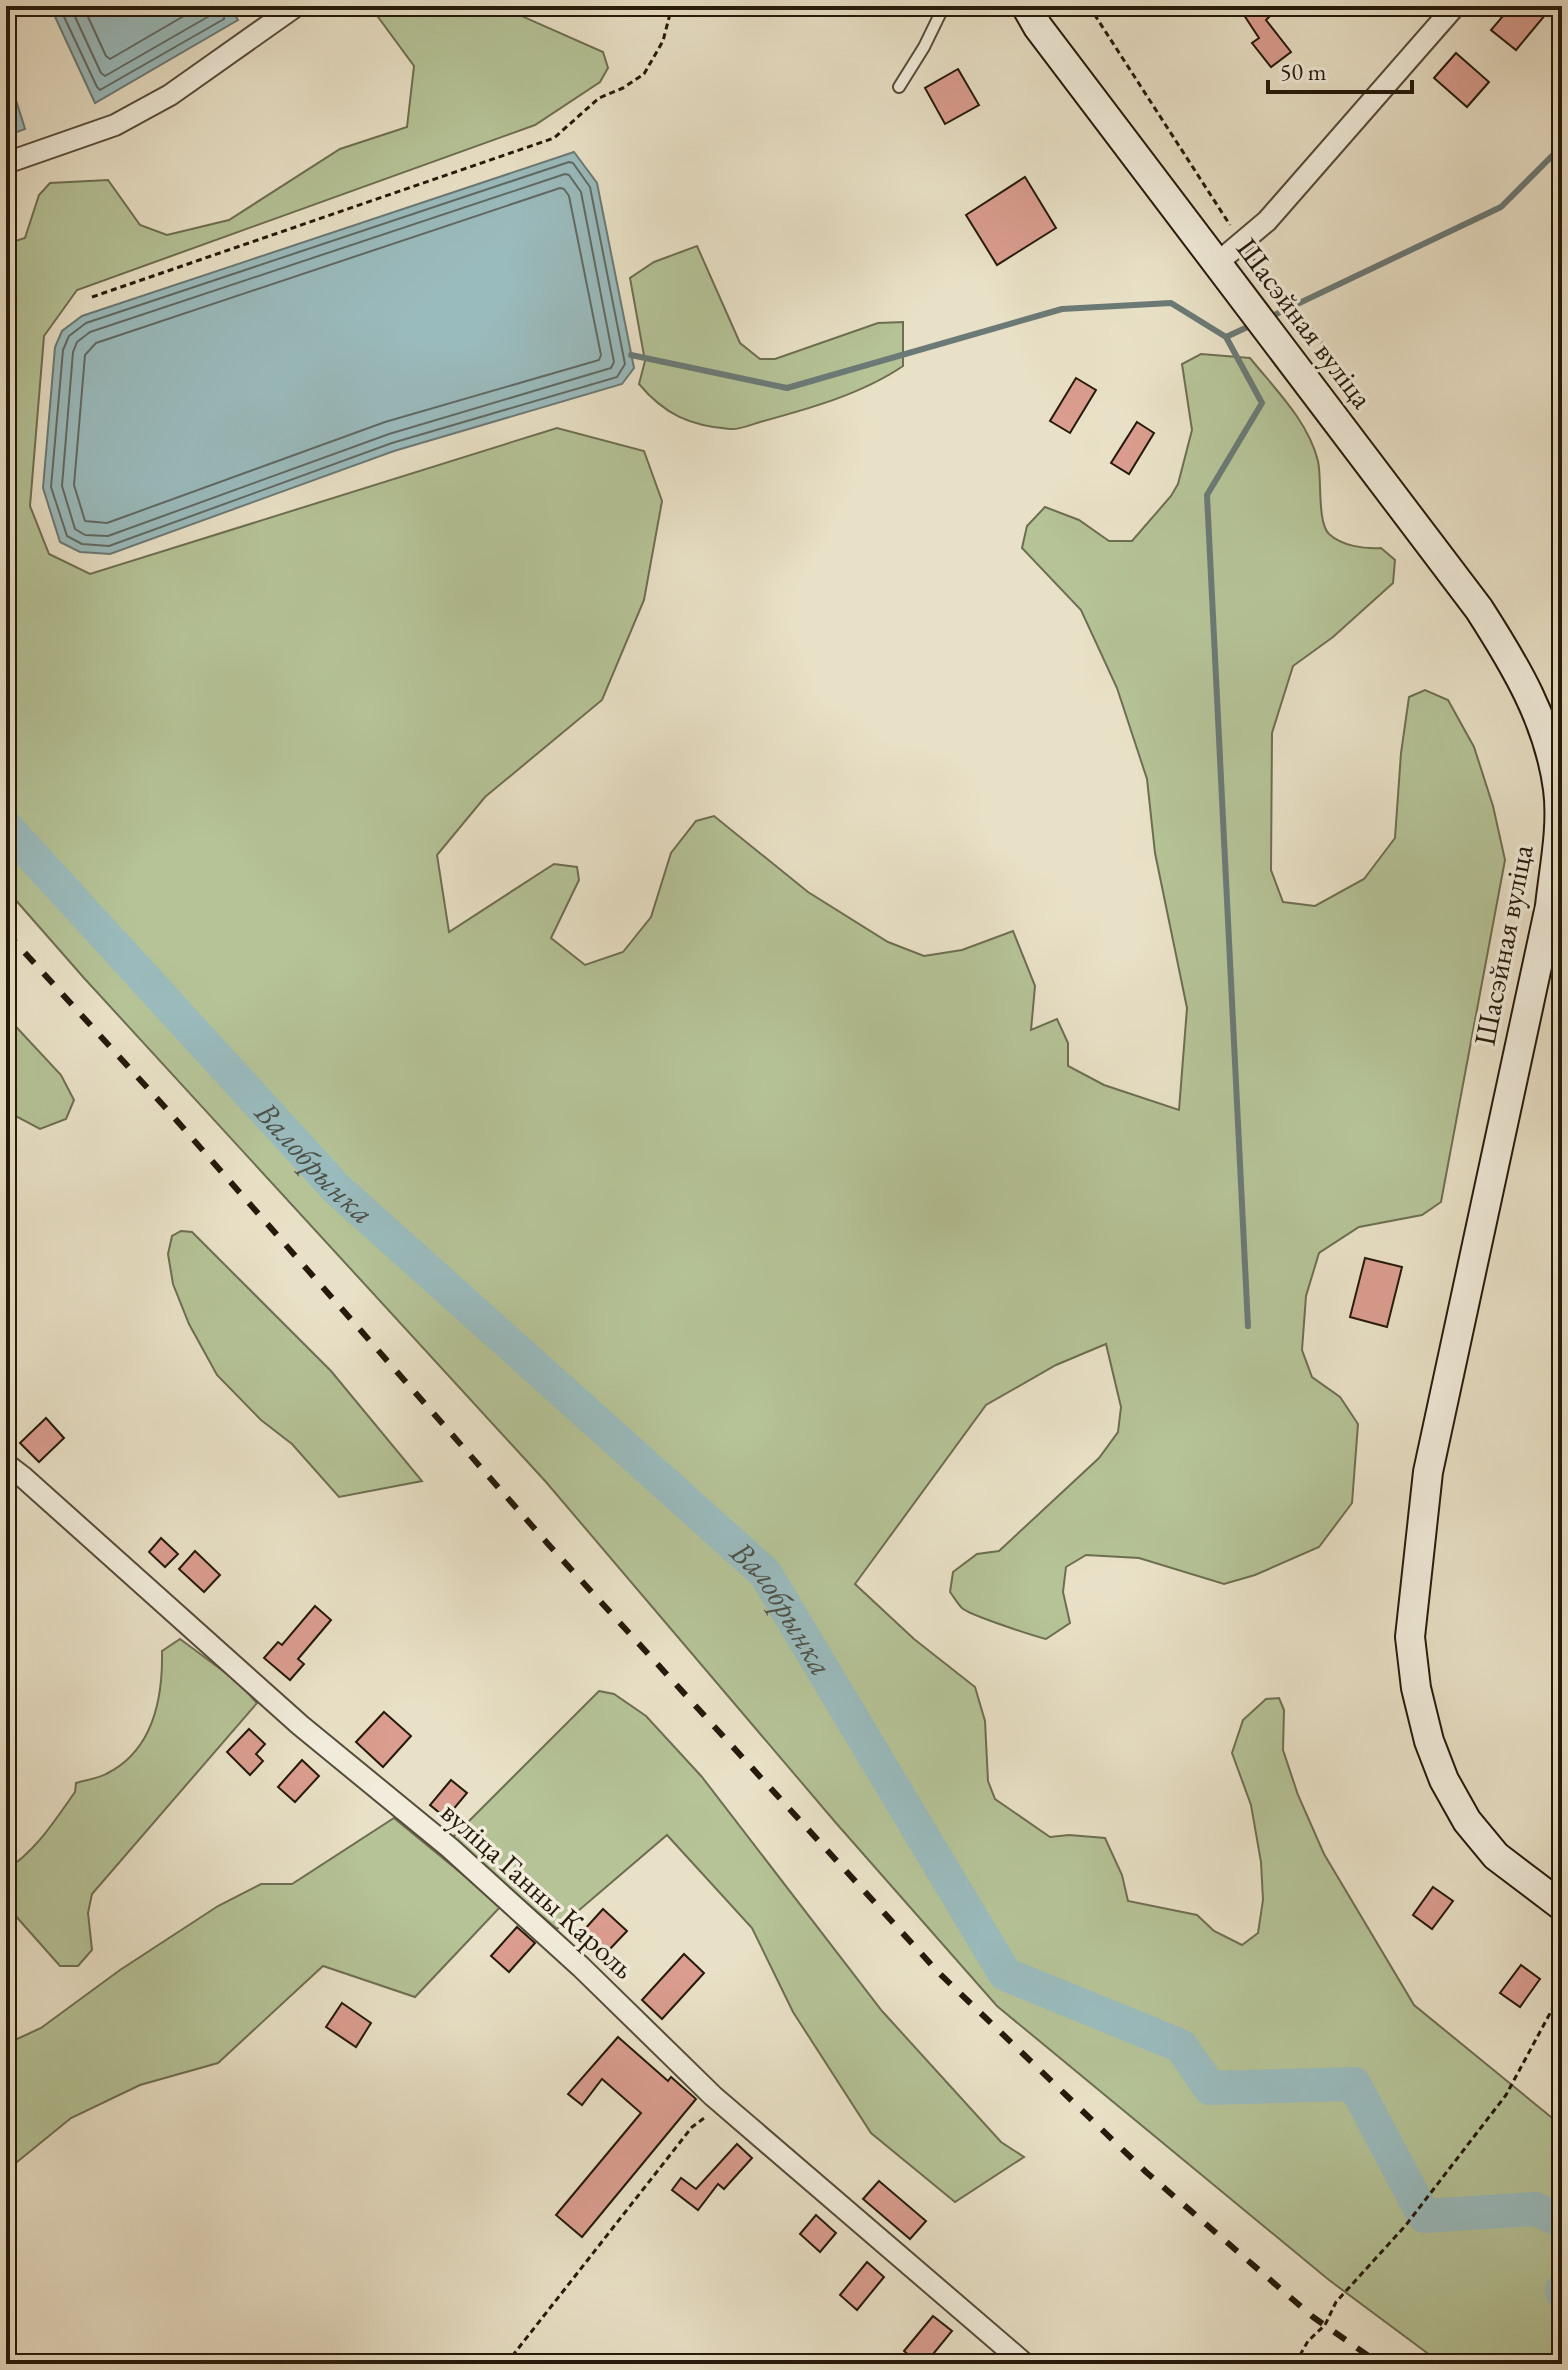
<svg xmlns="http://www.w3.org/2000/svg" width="1568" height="2370" viewBox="0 0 1568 2370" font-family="'EB Garamond',serif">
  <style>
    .green { fill: #b5c397; stroke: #6d6e51; stroke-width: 2 }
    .water { fill: #9abbbd; stroke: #6b7a76; stroke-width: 2 }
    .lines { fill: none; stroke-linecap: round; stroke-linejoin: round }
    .shore { stroke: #606a64; stroke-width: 2 }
    .stream { stroke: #6b7a76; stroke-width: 6 }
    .river { stroke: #9abbbd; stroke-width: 34 }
    .building { fill: #da9d8f; stroke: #25190b; stroke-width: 2 }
    .service-casing { stroke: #564b3a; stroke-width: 14 }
    .minor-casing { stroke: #564b3a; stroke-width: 24 }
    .secondary-casing { stroke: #25190b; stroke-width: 32 }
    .path { stroke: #25190b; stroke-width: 3; stroke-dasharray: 6 4; stroke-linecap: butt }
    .service { stroke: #f1ecdb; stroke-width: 10 }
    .minor { stroke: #f1ecdb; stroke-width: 20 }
    .secondary { stroke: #f1ecdb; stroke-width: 28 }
    .rail { stroke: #25190b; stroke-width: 6; stroke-dasharray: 14 14; stroke-linecap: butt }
    .labels { text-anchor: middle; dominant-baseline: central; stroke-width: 7; stroke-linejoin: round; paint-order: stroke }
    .street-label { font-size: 30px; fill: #25190b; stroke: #f1ecdb }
    .water-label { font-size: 32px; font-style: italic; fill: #4e5249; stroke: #f1ecdb }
  </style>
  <rect width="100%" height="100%" fill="#e9e1c7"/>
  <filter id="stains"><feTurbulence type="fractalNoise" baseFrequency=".0025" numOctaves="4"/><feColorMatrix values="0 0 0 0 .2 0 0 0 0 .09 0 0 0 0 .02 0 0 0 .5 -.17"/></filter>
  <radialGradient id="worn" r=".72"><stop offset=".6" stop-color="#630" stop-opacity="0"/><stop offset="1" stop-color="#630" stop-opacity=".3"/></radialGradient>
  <!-- green -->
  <g class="green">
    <path d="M370,6H499L603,52L608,68L600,82L535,125L77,290L44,336L30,506L49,554L90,574L557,428L644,451L662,501L644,600L602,700L485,797L437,855L449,932L554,864L577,867L579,880L551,938L585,965L623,952L651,917L671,853L696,821L714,816L808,892L888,942L924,956L962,950L1013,931L1035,986L1031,1030L1057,1019L1068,1043V1066L1104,1085L1179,1110L1187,1008L1155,853L1147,779L1117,688L1081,610L1022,548L1027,526L1045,507L1079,520L1109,541H1132L1171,496L1178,484L1192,430L1182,364L1201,354L1250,358C1275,389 1308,421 1318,461C1322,479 1317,522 1329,534C1342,546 1364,549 1381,548L1395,560L1393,583L1333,637L1293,666L1272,733L1271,870L1283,902L1315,906L1364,879L1395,838L1401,753L1409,697L1425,690L1448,700L1474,747L1493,806L1505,860L1441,1202L1422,1215L1359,1227L1319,1253L1306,1296L1302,1350L1312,1377L1340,1397L1358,1424L1352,1503L1319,1547L1255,1575L1224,1584L1139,1558L1086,1555L1066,1567L1063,1592L1070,1623L1046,1639C1034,1636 969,1615 962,1608C957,1603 954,1597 950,1592L953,1572L977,1554L999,1551L1099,1458L1118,1432L1121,1407L1106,1344L1056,1365L986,1405L855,1584L914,1639L975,1687L985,1721L988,1781L995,1799L1050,1837L1069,1835L1105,1838L1122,1875L1128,1901L1197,1915L1214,1931L1242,1945L1258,1933L1263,1900L1261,1862L1251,1805L1232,1753L1243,1720L1266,1699L1279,1698L1284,1710L1283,1750L1298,1795L1324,1854L1414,2005L1562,2126V2364H1442L1329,2280L997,2006L836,1823L546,1482L84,978L6,889V244L25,238L39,195L50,183L108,180L140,225L167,235L229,220L340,149L407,127L414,66Z"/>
    <path d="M697,246L740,343L760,359H775L878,323L903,322V366C862,394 808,409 760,422C750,425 739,430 730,429C690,426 664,414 639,384L645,361L630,278L654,262Z"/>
    <path d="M6,1016L61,1075L74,1100L66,1119L40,1129L6,1111Z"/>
    <path d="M181,1231L192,1232L331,1371L422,1481L339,1497L292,1444L261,1420L217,1375L189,1324L173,1284L168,1254L172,1236Z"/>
    <path d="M180,1639L238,1682L257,1703L92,1894L88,1913L92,1950L78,1966H60L6,1905V1870C36,1851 55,1820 75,1792L76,1783C85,1780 97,1779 106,1774C153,1751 163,1698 162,1651Z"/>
    <path d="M599,1691L614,1694L646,1716L702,1777L882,2011L1001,2142L1024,2157L955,2202L871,2133L793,2012L752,1928L667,1835L557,1929L451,1839Z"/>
    <path d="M394,1818L501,1906L415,1997L323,1966L218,2063L140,2085L71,2118L6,2171V2044L41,2028L120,1970L218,1906L261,1884H292Z"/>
  </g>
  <!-- water -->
  <g class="water">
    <path d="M50,6H229L238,20L95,103Z"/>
    <path d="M6,68L25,129L6,136Z"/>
    <path d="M574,152L597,183L634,368L622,384L394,451L110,554L80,552L60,542L43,488L55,347L62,331L82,316Z"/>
  </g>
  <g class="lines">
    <!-- shore -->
    <g class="shore">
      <path d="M59,6L97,87L100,90L224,19L223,6"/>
      <path d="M70,6L101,73L105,76L211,15L213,6"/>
      <path d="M83,6L106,56L110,59L201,6"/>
      <path d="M569,162L573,163L590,187L625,364L617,377L392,443L109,546L82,544L67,536L51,487L63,350L69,336L86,323Z"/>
      <path d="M565,174L569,175L581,192L614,362L611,368L389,434L108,536L85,535L75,529L62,486L73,352L77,342L90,332Z"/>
      <path d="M560,188L564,189L569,196L601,355L599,360L385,422L107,523L85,521L74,485L85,355L96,343Z"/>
    </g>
    <!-- stream -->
    <g class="stream">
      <path d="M1268,318L1501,207L1562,146"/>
      <path d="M1226,337L1262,403L1207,495L1248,1326"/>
      <path d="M631,355L787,388L1062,309L1171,303L1226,337L1254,324"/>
    </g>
    <!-- river -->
    <g class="river">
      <path id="s1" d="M6,827L337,1189L765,1573L1005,1974L1181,2046L1210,2088L1354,2084L1424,2216L1535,2209L1562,2221"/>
      <path d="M1562,2290V2292"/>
    </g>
  </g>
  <!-- building -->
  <g class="building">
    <path d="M1238,6H1280L1266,20L1291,52L1271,67L1252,43L1259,38Z"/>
    <path d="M1490,6H1536L1546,14L1516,50L1491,30L1503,16Z"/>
    <path d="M1456,53L1489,82L1467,107L1434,78Z"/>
    <path d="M958,69L979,105L945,124L925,88Z"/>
    <path d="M1025,177L1056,228L997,265L966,215Z"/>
    <path d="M1076,378L1096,390L1070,433L1050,421Z"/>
    <path d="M1137,422L1154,433L1129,474L1111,463Z"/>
    <path d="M1365,1258L1402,1267L1387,1327L1350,1317Z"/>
    <path d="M46,1418L64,1438L39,1462L20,1443Z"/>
    <path d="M161,1538L178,1554L165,1567L149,1552Z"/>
    <path d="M195,1551L220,1575L204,1592L179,1569Z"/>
    <path d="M315,1606L331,1620L298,1659L304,1664L290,1680L264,1658L278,1642L282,1645Z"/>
    <path d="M384,1712L411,1736L383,1767L356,1742Z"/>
    <path d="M249,1729L265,1744L256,1754L263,1761L250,1775L227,1752Z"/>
    <path d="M302,1760L319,1776L295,1802L278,1787Z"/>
    <path d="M451,1780L467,1793L446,1818L430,1805Z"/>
    <path d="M1433,1887L1453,1901L1432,1929L1413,1915Z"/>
    <path d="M603,1909L627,1931L607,1952L584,1930Z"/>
    <path d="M517,1927L535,1943L509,1972L491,1956Z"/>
    <path d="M684,1954L704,1973L662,2019L642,2000Z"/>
    <path d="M1521,1965L1540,1979L1520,2007L1500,1993Z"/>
    <path d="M342,2003L371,2023L356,2047L326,2027Z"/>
    <path d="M618,2037L668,2081L671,2077L696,2099L582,2237L556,2215L641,2113L602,2079L582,2105L568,2094Z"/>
    <path d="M737,2144L752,2158L724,2189L718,2184L698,2210L672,2190L681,2178L696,2189Z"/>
    <path d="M879,2181L926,2221L910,2239L863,2199Z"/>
    <path d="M816,2215L836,2233L820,2252L800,2234Z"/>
    <path d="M867,2262L884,2277L857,2310L840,2295Z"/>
    <path d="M933,2316L952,2331L925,2364H919L904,2351Z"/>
  </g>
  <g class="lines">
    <defs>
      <path id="service" d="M899,87L924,47L944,6"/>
      <g id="minor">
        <path d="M6,163L115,125L170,95L296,6"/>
        <path d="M1216,264L1267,221L1455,6"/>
        <path d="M6,1464L23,1477L300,1725L450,1848L581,1967L713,2096L1025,2364"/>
      </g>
      <path id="secondary" d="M1026,6L1038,27L1479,609C1515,665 1549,721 1558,789C1563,827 1554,868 1550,906L1428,1472L1410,1637L1416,1688L1429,1741L1444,1780L1467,1821L1496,1856L1562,1906"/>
    </defs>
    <!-- service casing -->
    <use href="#service" class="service-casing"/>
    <!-- minor casing -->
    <use href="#minor" class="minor-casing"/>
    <!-- secondary casing -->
    <use href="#secondary" class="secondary-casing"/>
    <!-- path -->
    <g class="path">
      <path d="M1089,6L1230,225"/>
      <path d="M1252,257L1327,349L1316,357"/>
      <path d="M92,297L554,138L599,98L623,88L644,74L663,41L672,6"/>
      <path d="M506,2364L692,2127L707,2116"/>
      <path d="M1295,2364L1308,2341L1325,2325L1336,2302L1406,2225L1506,2095L1562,1991"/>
    </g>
    <!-- service -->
    <use href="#service" class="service"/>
    <!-- minor -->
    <use href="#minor" class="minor"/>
    <!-- secondary -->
    <use href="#secondary" class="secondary"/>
    <!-- rail -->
    <path class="rail" d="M6,932L163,1105L548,1544L939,1973L1146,2172L1313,2317L1380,2364"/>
  </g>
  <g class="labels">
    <!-- street labels -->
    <g class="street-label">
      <text transform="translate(1305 323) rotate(53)">Шасэйная вуліца</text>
      <text transform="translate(1503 945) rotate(-79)">Шасэйная вуліца</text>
      <text transform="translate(538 1890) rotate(42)">вуліца Ганны Кароль</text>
    </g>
    <!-- water labels -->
    <g class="water-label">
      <text stroke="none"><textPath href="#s1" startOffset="456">Валобрынка</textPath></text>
      <text stroke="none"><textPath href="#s1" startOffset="1104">Валобрынка</textPath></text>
    </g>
  </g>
  <!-- margin -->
  <rect width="1568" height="2370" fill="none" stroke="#e9e1c7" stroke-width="32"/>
  <rect x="8" y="8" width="1552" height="2354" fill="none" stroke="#25190b" stroke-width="4"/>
  <rect x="16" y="16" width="1536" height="2338" fill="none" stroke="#25190b" stroke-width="2"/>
  <!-- scale -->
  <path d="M1268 80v12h144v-12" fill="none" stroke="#25190b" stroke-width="4"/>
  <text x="1280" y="80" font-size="24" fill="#25190b" stroke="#f1ecdb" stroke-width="6" paint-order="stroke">50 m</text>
  <rect width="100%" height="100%" filter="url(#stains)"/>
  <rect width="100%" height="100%" fill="url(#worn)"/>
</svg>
